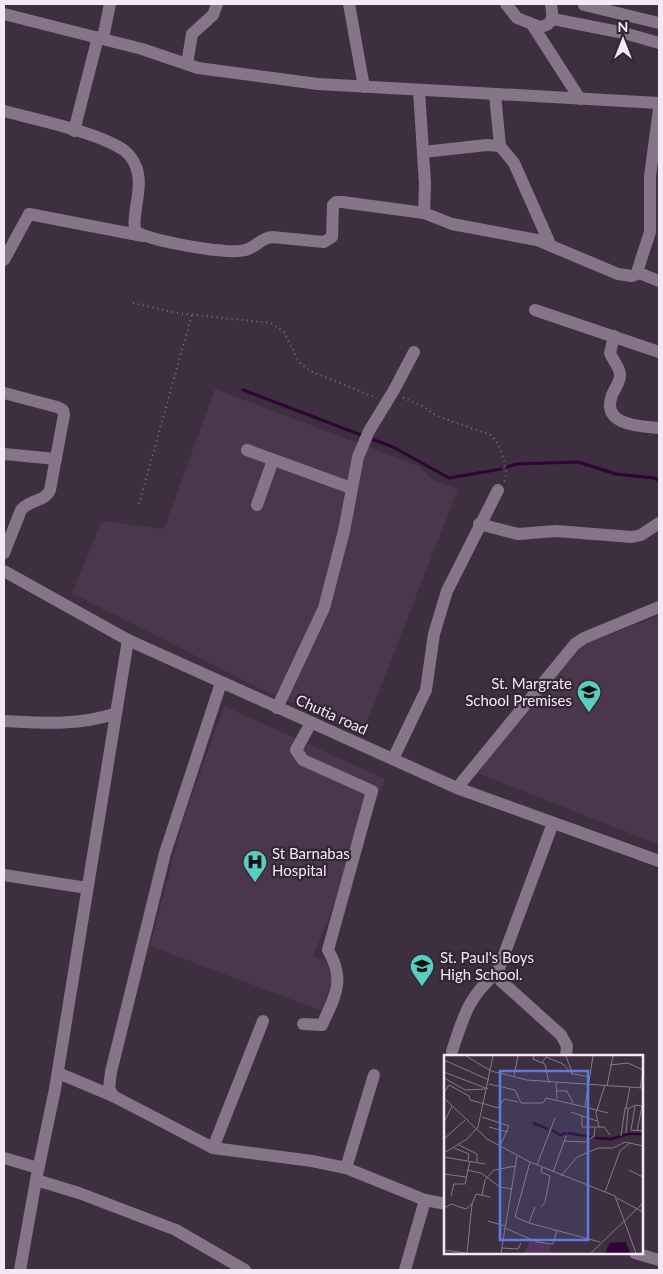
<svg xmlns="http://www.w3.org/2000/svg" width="663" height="1274" viewBox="0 0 663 1274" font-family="Lato,sans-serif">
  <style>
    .built { fill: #4b364d }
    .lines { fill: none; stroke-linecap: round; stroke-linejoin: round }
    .stream { stroke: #310336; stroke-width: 3 }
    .path { stroke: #7e717f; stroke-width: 2; stroke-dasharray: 1 4; stroke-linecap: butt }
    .minor { stroke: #867488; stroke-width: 12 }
    .labels { text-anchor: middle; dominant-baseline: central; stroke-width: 4.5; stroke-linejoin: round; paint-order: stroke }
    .poi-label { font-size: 15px; fill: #f3e9f4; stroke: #342535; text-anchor: start }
    .street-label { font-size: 15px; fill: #f3e9f4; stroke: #342535 }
    .inset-river { fill: none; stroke: #310336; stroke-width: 2.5 }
    .inset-road { fill: none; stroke: #867988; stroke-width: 1 }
    .view { fill: #5d7ce0; fill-opacity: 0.15; stroke: #5d7ce0; stroke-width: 2.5 }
    .inset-edge { fill: none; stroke: #f3e9f4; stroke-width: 2.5 }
  </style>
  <rect width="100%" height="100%" fill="#3e2f40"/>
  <!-- built -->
  <g class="built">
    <path d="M215,389L419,466L434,481L458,489L362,735L251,684L72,593L102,521L164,529Z"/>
    <path d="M659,616V845L478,773L561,653Z"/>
    <path d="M224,706L385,779L313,956L337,965L322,1011L150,946L183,820Z"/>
  </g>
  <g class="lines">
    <!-- stream -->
    <g class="stream">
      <path d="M243,390L361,435"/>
      <path d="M369,438L393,447L449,478L501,469"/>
      <path d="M507,467L516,464L578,462L616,474L654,478L659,481"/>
    </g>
    <!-- path -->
    <g class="path">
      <path d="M133,303L177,313L271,323L284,332L299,362L310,371L377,398"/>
      <path d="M403,398L423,406L437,416L491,435C500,443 510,471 504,482"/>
      <path d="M139,504L192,314"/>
    </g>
    <!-- minor -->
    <g class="minor">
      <path d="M349,4L364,87"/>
      <path d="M506,4L517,18L540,27C554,25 553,16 551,4"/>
      <path d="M584,5L659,23"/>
      <path d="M4,14L142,49L198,68L318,84L659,103"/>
      <path d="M553,19L624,33L659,43"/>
      <path d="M533,26L580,99"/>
      <path d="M103,38L110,4"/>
      <path d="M187,64L192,34L213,15L217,4"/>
      <path d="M419,90L425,184L424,213"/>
      <path d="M495,94L500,146"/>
      <path d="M659,109L650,176V232L638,269L639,273L659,281"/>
      <path d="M4,111C34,119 101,133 125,151C131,156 137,165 138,174C142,192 132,212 135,231C150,241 228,255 245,250C256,248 260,238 272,237L324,242L332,237L333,205L336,202H342L424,213L452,224L537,240L618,274L632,276L639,273"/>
      <path d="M74,131L98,37"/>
      <path d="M423,152L487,145L500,146L514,163L550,244"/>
      <path d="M4,260L29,214L143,236"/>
      <path d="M535,310L659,352"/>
      <path d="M614,336L610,353C613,361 619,366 620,374C621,381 615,388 612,395C601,426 640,426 659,428"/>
      <path d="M4,393L57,407L63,410L64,415L50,490C45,502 30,499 21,510L4,553"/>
      <path d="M247,450L351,488"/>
      <path d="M4,454L56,459"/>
      <path d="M257,505L273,460"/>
      <path d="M479,524L518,534L556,531L632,537L641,535L659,523"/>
      <path d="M4,571L128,640L457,788L659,861"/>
      <path d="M221,683L165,853L111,1072L109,1088L113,1096L213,1148L312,1161L346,1168L425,1200L446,1204"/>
      <path d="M277,708L324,608L344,531L358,457L369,431L394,390L414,352"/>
      <path d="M4,721C43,723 76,726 114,714"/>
      <path d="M393,759L426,690L434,634L447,591L498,490"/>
      <path d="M457,788L575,644L584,638L659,607"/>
      <path d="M553,823L498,971L501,981L561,1035L567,1046L566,1056"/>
      <path d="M4,875L87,888"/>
      <path d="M303,1024L322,1025C335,996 346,980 328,950L372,791L303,760L296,750L311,723"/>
      <path d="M452,1051C465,1013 467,999 498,971"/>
      <path d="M58,1073L113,1096"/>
      <path d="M213,1148L263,1021"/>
      <path d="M4,1158L38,1168"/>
      <path d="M346,1168L374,1075"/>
      <path d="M36,1180L79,1193L176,1230L245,1270"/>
      <path d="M635,1253L659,1260"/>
      <path d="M20,1270L36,1180L55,1089L128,640"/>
      <path d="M405,1270L425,1200"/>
    </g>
  </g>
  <!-- icons -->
  <defs>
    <symbol id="school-pin" viewBox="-11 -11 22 30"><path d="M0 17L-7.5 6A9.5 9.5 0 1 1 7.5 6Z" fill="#58cec1" stroke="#342535"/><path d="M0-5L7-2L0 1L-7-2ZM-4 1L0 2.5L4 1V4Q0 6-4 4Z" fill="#111"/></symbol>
    <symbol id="hospital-pin" viewBox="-11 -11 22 30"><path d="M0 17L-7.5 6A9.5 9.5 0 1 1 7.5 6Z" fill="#58cec1" stroke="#342535"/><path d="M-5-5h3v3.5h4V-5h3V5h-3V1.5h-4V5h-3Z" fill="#111"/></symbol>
  </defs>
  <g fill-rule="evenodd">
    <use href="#school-pin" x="575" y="678" width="28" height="38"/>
    <use href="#hospital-pin" x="241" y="848" width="28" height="38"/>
    <use href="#school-pin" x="408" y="952" width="28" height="38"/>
  </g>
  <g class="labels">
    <!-- poi labels -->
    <g class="poi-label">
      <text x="572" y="683" text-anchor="end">St. Margrate<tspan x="572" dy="17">School Premises</tspan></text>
      <text x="272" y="853">St Barnabas<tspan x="272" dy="17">Hospital</tspan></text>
      <text x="440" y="957">St. Paul's Boys<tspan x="440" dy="17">High School.</tspan></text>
    </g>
    <!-- street labels -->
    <g class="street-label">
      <text transform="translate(332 714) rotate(24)">Chutia road</text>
    </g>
  </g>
  <!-- overview -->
  <g transform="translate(444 1055)">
    <rect width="199" height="199" fill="#3e2f40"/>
    <path d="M87,184L107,189L106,197L110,198H80Z" fill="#59315d"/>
    <path d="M182,187L186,198H161L166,188Z" fill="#310336"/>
    <path class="inset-river" d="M89,68L104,74M108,75L116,80L123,78M124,78L147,82M151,83L167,84L184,79H199"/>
    <path class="inset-road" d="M22,1L47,16L83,25L199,33M90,1L89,4L101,9L105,28M149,1L141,52L164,58M0,5L45,25M98,8L102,2L119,9L129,20L122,1M166,10L184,8L199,15M0,17L44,34M130,19L146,22M70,21L74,1M0,23L21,35L41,34M112,28L113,44M45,29L71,35L77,48H99L102,43L141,52M163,31L169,1M196,33L199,17M112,36H123L129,48M0,38L5,30L25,41L26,45L41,49M0,43L43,84L86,107L171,141L192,198M41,49L54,53L60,44L74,47M191,51L187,75L199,76M182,53L186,32M127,57L153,66M138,61V72H160L166,80M38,62L65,71L56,91M0,67L8,51M45,72L64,77M155,72L152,58L161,30M193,76L198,51M182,78L184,54L191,50L199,51M177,81L181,53H184M0,84L21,65M120,86L141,87L150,81L151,73M15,90L33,99V107M10,93L25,99L24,105M0,98L23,84L34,72L49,1M0,102L41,109M86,107L71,162L85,168L156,187M93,110L111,63M23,115L37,118L56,132L68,134M185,115L199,122M109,117L122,81M0,119L22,122M117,121L133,102L154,93H169L181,87L199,91M161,137L176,96L186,88M38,140L41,125L50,115L72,111M7,141L10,129H21L26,106M173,143L199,157M28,149L32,139L46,142M97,152L101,147L106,121L97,117L98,112M0,153L7,149L22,154L28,149L23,198M44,166L61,171M85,168L91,152M61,173L93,187L109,189L113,175M58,193L74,194L77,188M0,195L22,198M57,198L73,101M147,198L199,148"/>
    <path class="view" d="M56,16H144V185H56Z"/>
    <rect width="199" height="199" class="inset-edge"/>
  </g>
  <!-- border -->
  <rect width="663" height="1274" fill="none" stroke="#f3e9f4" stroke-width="10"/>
  <!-- north arrow -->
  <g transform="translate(623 40)" stroke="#342535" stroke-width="4" paint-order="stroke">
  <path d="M0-4L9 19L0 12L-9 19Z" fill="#f3e9f4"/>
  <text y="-8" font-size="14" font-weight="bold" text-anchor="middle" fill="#f3e9f4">N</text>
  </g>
</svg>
